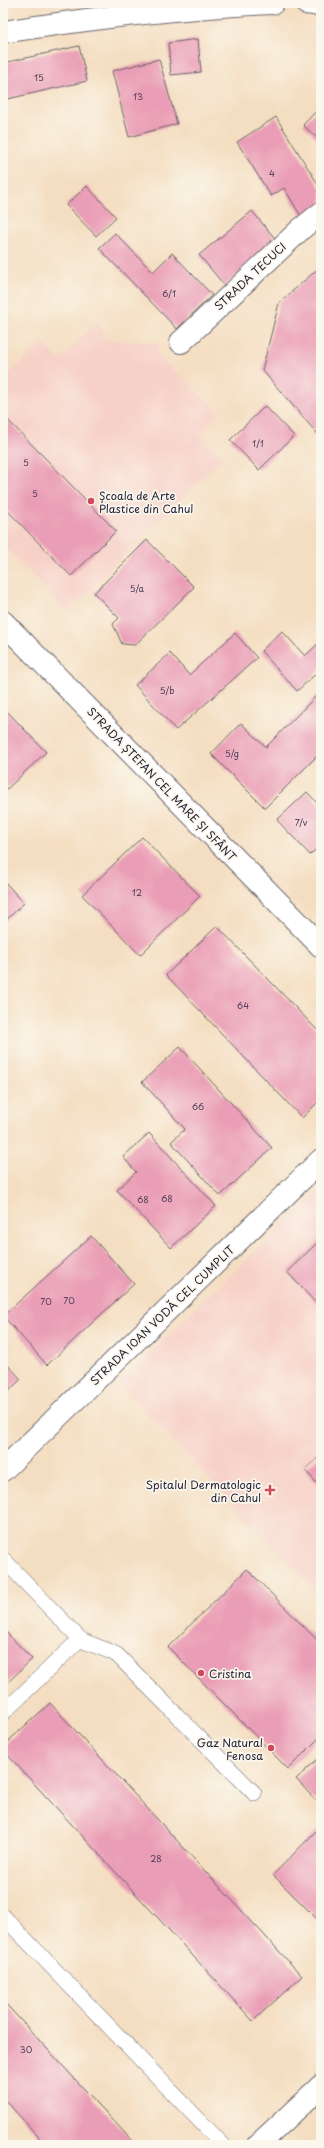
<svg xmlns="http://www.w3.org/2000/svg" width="324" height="2148" viewBox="0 0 324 2148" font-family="'Playpen Sans',sans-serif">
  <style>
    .built { fill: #f7d1c8 }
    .building { fill: #ea9db6 }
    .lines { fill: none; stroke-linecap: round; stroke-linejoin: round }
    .service-casing { stroke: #6c646a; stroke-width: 16 }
    .minor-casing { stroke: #6c646a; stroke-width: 24 }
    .service { stroke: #fff; stroke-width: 15 }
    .minor { stroke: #fff; stroke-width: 22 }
    .poi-dot { fill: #d1495b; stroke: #fbf7ec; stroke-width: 1.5 }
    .labels { text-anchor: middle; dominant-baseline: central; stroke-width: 3.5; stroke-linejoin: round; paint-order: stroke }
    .number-label { font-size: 9px; fill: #54415a }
    .street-label { font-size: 11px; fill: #22223b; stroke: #fbf7ec }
    .poi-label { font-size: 11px; fill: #22223b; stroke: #fbf7ec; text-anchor: start }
  </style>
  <rect width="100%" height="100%" fill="#fbf7ec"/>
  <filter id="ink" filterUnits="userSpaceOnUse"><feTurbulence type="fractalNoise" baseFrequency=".025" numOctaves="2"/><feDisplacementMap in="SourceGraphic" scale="8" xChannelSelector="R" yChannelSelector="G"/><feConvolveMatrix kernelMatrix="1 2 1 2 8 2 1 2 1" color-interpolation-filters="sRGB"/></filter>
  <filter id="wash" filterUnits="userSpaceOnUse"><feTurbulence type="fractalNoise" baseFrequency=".012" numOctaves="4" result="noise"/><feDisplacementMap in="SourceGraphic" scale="16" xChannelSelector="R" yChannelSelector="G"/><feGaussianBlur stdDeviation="0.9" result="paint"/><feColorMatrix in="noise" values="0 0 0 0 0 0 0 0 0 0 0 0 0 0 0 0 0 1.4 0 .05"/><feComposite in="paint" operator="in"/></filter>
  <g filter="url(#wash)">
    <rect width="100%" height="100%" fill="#f4dec1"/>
    <!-- built -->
    <g class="built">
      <path d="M97,322L108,340L161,343L155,353L219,412L199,435L223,457L67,612L3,544V379L43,343L59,360Z"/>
      <path d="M321,1188V1596L118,1383Z"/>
    </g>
    <g id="blocks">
      <!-- building -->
      <g class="building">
        <path d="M198,39L201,72L171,75L168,43Z"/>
        <path d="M79,46L87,81L3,100V63Z"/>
        <path d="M159,59L177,124L129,137L112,71Z"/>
        <path d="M321,106V142L303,125Z"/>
        <path d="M276,117L321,189V204L301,216L284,188L271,196L237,142Z"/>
        <path d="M87,186L116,217L96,236L66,205Z"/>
        <path d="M252,211L278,242L225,286L199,255Z"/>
        <path d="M115,233L153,272L172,253L212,295L177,329L99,248Z"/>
        <path d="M321,266V438L262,370L279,303Z"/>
        <path d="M265,406L294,436L259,470L230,440Z"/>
        <path d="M4,416L116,531L71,576L3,506Z"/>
        <path d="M147,540L194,587L135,645L122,644L113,624L119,618L94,593Z"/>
        <path d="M282,631L305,656L321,641V669L297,691L261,651Z"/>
        <path d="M235,633L257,658L176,730L135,685L170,653L189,675Z"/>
        <path d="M321,691V752L265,808L211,754L241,723L266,747Z"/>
        <path d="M3,707L46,752L7,789L3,785Z"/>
        <path d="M307,792L321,807V844L310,855L277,820Z"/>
        <path d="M142,837L200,896L140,955L82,895Z"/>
        <path d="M3,880L24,903L3,923Z"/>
        <path d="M217,926L321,1034V1099L302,1118L166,975Z"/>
        <path d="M180,1047L272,1148L220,1196L171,1142L185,1129L142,1082Z"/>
        <path d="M149,1133L216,1206L171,1248L117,1190L136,1172L123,1157Z"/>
        <path d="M91,1236L134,1284L47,1365L3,1316Z"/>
        <path d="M321,1239V1298L316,1303L287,1272Z"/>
        <path d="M3,1360L21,1379L3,1397Z"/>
        <path d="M321,1455V1488L305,1470Z"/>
        <path d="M247,1569L321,1644V1736L288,1769L168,1647Z"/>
        <path d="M3,1629L32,1659L3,1687Z"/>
        <path d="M50,1703L302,1976L253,2021L3,1750V1746Z"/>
        <path d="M321,1756V1806L296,1779Z"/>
        <path d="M318,1829L321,1832V1923L273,1875Z"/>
        <path d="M3,2001L134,2143L132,2145H46L3,2098Z"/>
      </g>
    </g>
  </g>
  <g filter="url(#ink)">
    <use href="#blocks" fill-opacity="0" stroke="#6c646a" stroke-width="1"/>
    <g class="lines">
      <defs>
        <g id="service">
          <path d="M3,1559L80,1639C92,1646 105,1648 117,1655L254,1793"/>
          <path d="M3,1713L80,1639"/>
          <path d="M3,1916L223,2145"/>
        </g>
        <g id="minor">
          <path d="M306,3L321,5"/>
          <path d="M3,32C93,18 182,7 273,3"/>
          <path d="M181,342L301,229L321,213"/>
          <path d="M3,622L321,946"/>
          <path d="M3,1470L321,1160"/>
          <path d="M258,2145L321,2086"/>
        </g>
      </defs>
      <!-- service casing -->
      <use href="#service" class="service-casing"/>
      <!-- minor casing -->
      <use href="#minor" class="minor-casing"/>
      <!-- service -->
      <use href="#service" class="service"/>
      <!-- minor -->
      <use href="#minor" class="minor"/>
    </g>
  </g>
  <!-- markers -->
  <g class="poi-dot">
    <circle cx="91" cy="501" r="4"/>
    <path d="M268 1484h4v4h4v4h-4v4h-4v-4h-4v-4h4z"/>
    <circle cx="201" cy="1673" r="4"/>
    <circle cx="271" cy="1748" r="4"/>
  </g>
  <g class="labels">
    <!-- number labels -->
    <g class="number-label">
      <text x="39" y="77">15</text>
      <text x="138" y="96">13</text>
      <text x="272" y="173">4</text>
      <text x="169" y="293">6/1</text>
      <text x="258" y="443">1/1</text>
      <text x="26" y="462">5</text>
      <text x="35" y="493">5</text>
      <text x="137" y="588">5/a</text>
      <text x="167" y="690">5/b</text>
      <text x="232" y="753">5/g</text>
      <text x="301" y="822">7/v</text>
      <text x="137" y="892">12</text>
      <text x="243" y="1005">64</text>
      <text x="198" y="1106">66</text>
      <text x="167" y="1198">68</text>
      <text x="143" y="1199">68</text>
      <text x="69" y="1300">70</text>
      <text x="46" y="1301">70</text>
      <text x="156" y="1858">28</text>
      <text x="26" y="2049">30</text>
    </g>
    <!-- street labels -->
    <g class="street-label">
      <text transform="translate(250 276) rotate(-43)">STRADA TECUCI</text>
      <text transform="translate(162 784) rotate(46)">STRADA ȘTEFAN CEL MARE ȘI SFÂNT</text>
      <text transform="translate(162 1315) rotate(-44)">STRADA IOAN VODĂ CEL CUMPLIT</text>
    </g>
    <!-- poi labels -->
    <g class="poi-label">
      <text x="99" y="495">Școala de Arte<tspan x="99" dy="13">Plastice din Cahul</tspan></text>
      <text x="261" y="1484" text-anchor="end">Spitalul Dermatologic<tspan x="261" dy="13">din Cahul</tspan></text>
      <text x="209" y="1673">Cristina</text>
      <text x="263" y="1742" text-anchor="end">Gaz Natural<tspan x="263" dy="13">Fenosa</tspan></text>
    </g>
  </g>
  <!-- margin -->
  <rect width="324" height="2148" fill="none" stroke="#fbf7ec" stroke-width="16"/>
</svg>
